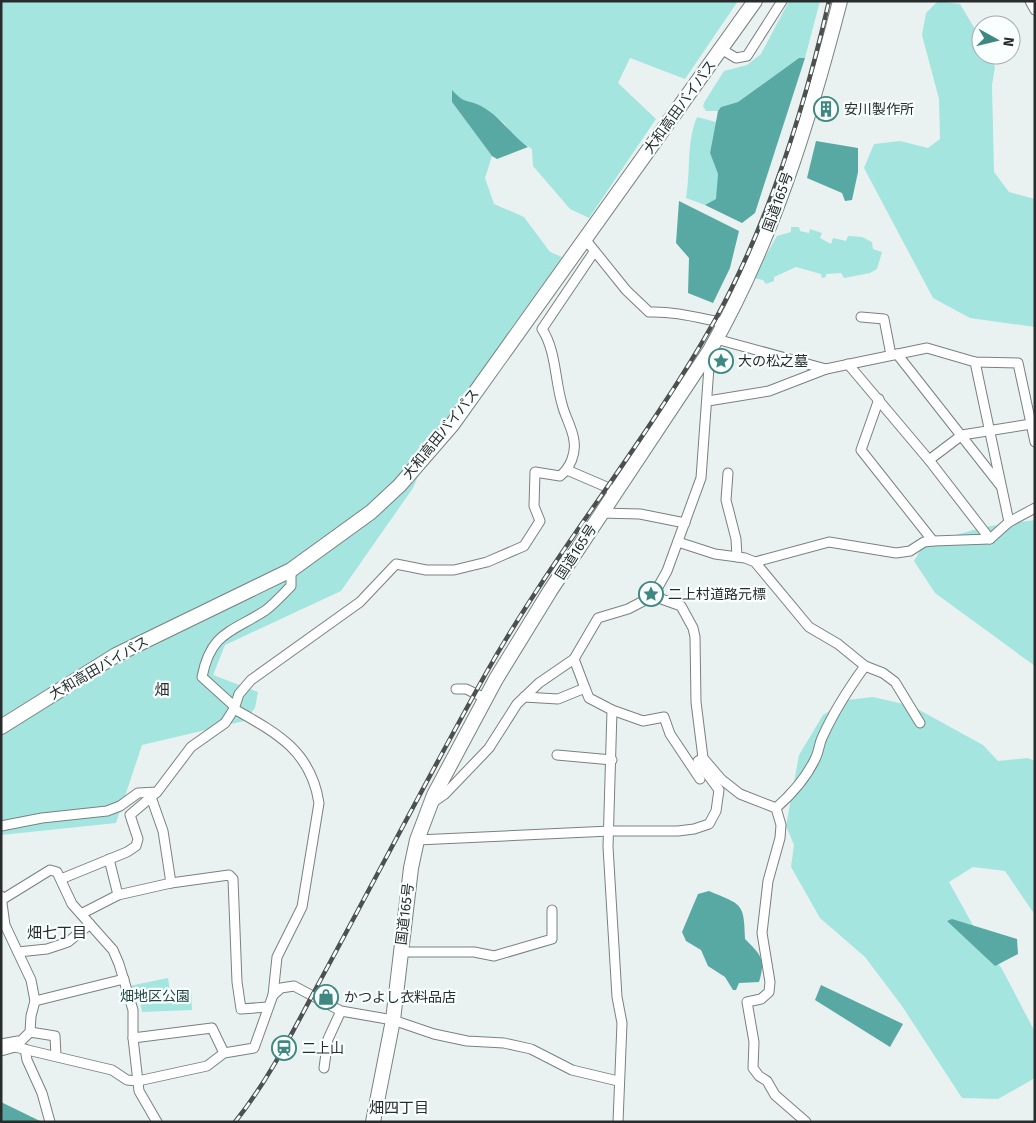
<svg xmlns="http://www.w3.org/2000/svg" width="1036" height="1123" viewBox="0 0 1036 1123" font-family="'Fira Sans','Noto Sans JP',sans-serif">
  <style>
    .green { fill: #a4e5df }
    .water { fill: #58a9a3 }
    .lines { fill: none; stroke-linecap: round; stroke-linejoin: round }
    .minor-casing { stroke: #798180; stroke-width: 11 }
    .highway-casing { stroke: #798180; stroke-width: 16 }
    .minor { stroke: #fff; stroke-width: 9 }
    .highway { stroke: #fff; stroke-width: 14 }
    .rail-casing { stroke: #4c504f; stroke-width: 4.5 }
    .rail { stroke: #f8fffe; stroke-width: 2.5; stroke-dasharray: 8; stroke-linecap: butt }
    .labels { text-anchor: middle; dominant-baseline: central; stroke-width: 4.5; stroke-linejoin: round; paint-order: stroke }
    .street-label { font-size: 14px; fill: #292c2c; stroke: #f8fffe }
    .poi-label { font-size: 14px; fill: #292c2c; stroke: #f8fffe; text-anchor: start }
    .park-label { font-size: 14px; fill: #204744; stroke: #f8fffe }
    .neighbourhood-label { font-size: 15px; fill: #292c2c; stroke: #f8fffe }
  </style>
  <rect width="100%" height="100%" fill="#e9f2f1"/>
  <!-- green -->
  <g class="green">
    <path d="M1,1H738L685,79L630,58L618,83L656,119L589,218L570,209L533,166L532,149L514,137L504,123L480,106L463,102L452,91V102L492,156L485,178L494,204L524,217L550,252L562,257L507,338L437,433L413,488L341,591L225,645L213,675L258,692L255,708L244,721L142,745L116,823L1,835Z"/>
    <path d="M789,1H820L805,58H799L738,102L721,107L718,111H706L703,106L705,101L724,71L747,65L761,54Z"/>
    <path d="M938,1L960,4L981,39V55H989L995,67L992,85L994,172L1009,192L1035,199V327L970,318L933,298L864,168L874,144L900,141L928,148L940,139L939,99L922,35L926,13Z"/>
    <path d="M697,117L716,122L710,153L718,174L717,199L705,205L686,198C691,170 686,143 697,117Z"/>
    <path d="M791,227H799L800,231L809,233L810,229L822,233L820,238L831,244L833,238L846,241L848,236L862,237L872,242L873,249L882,252L877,269L870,273L844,278L841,273L826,274V277L822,278L821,274L796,267L774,277V281L766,284L763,280L753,278L777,236L791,232Z"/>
    <path d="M1035,520V666L935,593L914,561L924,544L984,527Z"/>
    <path d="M873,697L912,706L983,745L998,761L1028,758L1035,761V915L1005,871L973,867L949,882L975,929L1002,969L1035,1032V1078L998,1099L962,1098L902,1006L865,957L820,918L791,867L794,845L786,826L799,755L823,715L847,700Z"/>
    <path d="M168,978L170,991L191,990L192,1010L142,1012L139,996L132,998L129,986Z"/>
  </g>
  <!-- water -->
  <g class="water">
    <path d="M799,58H805L755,213L742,223L705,205L716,199L718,174L710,153L718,111L721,107L738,102Z"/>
    <path d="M452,90C467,106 466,98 481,106C500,116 511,135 528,147L497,159L492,156L452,102Z"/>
    <path d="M816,141L858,148V172L852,200L845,201L842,193L807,178Z"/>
    <path d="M679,201L739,231L730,268L713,303L688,293L689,258L676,243Z"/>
    <path d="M709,891C742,905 744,902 745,939C761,955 766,959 759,982L739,983L736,990H733L725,977L708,966L701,950L686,941L682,932L698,894Z"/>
    <path d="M952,919L1017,939L1018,954L995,966L947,921Z"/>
    <path d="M821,985L903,1024L890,1047L815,1000Z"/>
    <path d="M1,1102L42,1122H1Z"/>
  </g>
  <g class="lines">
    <defs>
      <g id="minor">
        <path d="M1030,1L1035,10"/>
        <path d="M721,49L736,58L747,56L782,1"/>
        <path d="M585,239L626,290L649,312C674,311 699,318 725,323"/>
        <path d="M861,317L884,319L891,355"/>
        <path d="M897,354L1000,485"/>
        <path d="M975,362L1009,522"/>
        <path d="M848,364L929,460L990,539"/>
        <path d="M826,369L927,348L975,362L1018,363L1035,442"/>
        <path d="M879,399L861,450L933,541L990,539L1009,522L1035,508"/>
        <path d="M708,401L769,391L826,369L716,339"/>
        <path d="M929,460L962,435L1031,424"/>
        <path d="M567,470L609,488L615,494"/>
        <path d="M728,473L726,500L736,539L737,557"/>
        <path d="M601,513L640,514L685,523"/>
        <path d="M678,542L715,554L745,558L755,562L809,627L838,644L865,666L883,673L895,682L920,723"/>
        <path d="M755,562L829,542L896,553L910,551L924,542L933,541"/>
        <path d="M653,596L681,606L693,628L695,637L696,702L703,758L721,779L740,794L776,808L781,825L780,838L768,881L762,933L770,982L769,992L761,999L747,1002L754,1042L753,1068L759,1076L767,1081L775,1095L806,1122"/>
        <path d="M574,659L585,688"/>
        <path d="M456,689H466L485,698"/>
        <path d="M524,697L558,699L585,688L589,698L612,710L608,847L617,997L622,1023L618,1122"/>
        <path d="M234,706L202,677C211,631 233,632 266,610C275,603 283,594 291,586V570"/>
        <path d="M612,710L643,721L664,717L670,734L700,779"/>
        <path d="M557,755L612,760"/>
        <path d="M151,797L163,831L171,883"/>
        <path d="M432,803L445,794L489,748L517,704L539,683L574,659L598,618L628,609L653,596L667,571L701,478L710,353"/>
        <path d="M776,808C793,793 807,777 816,757C819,751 819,744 822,738C833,713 849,688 865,666"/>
        <path d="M1,826L42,818L107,811L120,806L138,793L157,792L191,747L225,723L234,709L239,694L251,680L360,602L396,564L426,570H454L487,562L524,546L540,521L534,506L535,472L560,476C570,468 576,454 574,441C573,429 565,417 562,404C555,381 556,350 542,329L594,252"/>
        <path d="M417,840L610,831H678L694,829L709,824L716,811L719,790L698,761L703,758"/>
        <path d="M109,859L118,895"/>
        <path d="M61,879L127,852L136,846L138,839L130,815L157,792"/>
        <path d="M1,896L5,925L31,980L35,1001L31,1016L30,1032L15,1047L1,1051"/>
        <path d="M3,899L50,870L57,872L72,904L113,950L119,964L133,1010V1038L139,1091L157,1122"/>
        <path d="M81,914L118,895L171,883L229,875L233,879L237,982L241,1009L268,1007"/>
        <path d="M18,952L47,949L68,942L90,924"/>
        <path d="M400,952H474L494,956L552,939V910"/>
        <path d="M273,995L281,988L294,986L341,1011L393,1020L434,1034L467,1041L504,1043L531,1049L572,1070L618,1081"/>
        <path d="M35,1001L124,979"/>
        <path d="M30,1032L55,1036L56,1056"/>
        <path d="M133,1038L212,1028L224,1053"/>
        <path d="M1,1044L18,1041"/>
        <path d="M15,1047L112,1070L127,1080L138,1081L207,1066L224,1053L254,1048L273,995L277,957L302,907L319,803C311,751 277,733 234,709"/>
        <path d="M25,1049L27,1060L42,1093L50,1122"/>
        <path d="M324,1068L328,1039L341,1011"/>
      </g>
      <g id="highway">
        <path d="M1,727L116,655L291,570L371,512L400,485L452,425L755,1"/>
        <path d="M373,1122L393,1020L411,868L417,840L434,795L496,679L550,591L710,350C772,242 809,121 840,1"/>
      </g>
    </defs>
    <!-- minor casing -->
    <use href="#minor" class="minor-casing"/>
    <!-- highway casing -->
    <use href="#highway" class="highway-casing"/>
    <!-- minor -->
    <use href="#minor" class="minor"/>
    <!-- highway -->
    <use href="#highway" class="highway"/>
    <defs>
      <path id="rail" d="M235,1122C272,1076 299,1019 327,968C380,870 431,772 485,675C554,552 646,443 715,320C769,222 804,110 829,1"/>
    </defs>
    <!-- rail casing -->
    <use href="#rail" class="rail-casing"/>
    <!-- rail -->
    <use href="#rail" class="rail"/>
  </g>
  <!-- icons -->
  <defs>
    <symbol id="building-ring" viewBox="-11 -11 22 22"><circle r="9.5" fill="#f8fffe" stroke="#3f8781" stroke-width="1.5"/><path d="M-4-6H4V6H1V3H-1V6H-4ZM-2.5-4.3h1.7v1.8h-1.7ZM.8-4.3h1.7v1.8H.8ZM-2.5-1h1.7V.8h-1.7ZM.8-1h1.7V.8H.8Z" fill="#3f8781"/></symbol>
    <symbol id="sight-ring" viewBox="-11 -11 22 22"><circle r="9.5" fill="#f8fffe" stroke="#3f8781" stroke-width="1.5"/><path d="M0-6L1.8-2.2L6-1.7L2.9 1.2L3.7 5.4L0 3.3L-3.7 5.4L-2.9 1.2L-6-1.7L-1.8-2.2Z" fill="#3f8781"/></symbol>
    <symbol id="shop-ring" viewBox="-11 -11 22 22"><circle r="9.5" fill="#f8fffe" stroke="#3f8781" stroke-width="1.5"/><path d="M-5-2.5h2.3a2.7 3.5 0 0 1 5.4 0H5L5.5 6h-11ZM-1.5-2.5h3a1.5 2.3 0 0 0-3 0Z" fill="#3f8781"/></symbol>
    <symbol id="station-ring" viewBox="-11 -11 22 22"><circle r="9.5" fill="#f8fffe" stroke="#3f8781" stroke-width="1.5"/><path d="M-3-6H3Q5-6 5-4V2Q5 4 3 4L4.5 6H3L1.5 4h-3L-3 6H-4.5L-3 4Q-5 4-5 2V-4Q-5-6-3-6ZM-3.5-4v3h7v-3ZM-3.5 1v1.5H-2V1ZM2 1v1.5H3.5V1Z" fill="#3f8781"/></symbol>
  </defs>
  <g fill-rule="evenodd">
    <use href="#building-ring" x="812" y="95" width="28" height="28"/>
    <use href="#sight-ring" x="707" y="347" width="28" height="28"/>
    <use href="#sight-ring" x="637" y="580" width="28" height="28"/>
    <use href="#shop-ring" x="312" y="983" width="28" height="28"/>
    <use href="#station-ring" x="270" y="1034" width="28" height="28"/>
  </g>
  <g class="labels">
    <!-- street labels -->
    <g class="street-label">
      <text transform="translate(680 107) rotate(-54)">大和高田バイパス</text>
      <text transform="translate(778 202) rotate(-70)">国道165号</text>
      <text transform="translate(441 434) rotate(-51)">大和高田バイパス</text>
      <text transform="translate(576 552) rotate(-57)">国道165号</text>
      <text transform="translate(99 668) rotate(-30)">大和高田バイパス</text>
      <text transform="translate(405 914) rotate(-83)">国道165号</text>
    </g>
    <!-- poi labels -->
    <g class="poi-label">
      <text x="844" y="109">安川製作所</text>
      <text x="738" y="361">大の松之墓</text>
      <text x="668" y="594">二上村道路元標</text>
      <text x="344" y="997">かつよし衣料品店</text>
      <text x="302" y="1048">二上山</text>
    </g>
    <!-- park labels -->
    <g class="park-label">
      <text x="155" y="996">畑地区公園</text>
    </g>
    <!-- neighbourhood labels -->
    <g class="neighbourhood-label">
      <text x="162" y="690">畑</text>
      <text x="57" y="933">畑七丁目</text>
      <text x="399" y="1108">畑四丁目</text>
    </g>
  </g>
  <!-- border -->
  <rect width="1036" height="1123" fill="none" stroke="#292c2c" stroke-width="5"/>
  <!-- north arrow -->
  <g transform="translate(996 40) rotate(98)"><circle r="24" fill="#f8fffe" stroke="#a5abaa"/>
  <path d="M0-4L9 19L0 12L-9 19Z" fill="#3f8781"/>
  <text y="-8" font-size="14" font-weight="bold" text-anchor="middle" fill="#292c2c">N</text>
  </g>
</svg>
